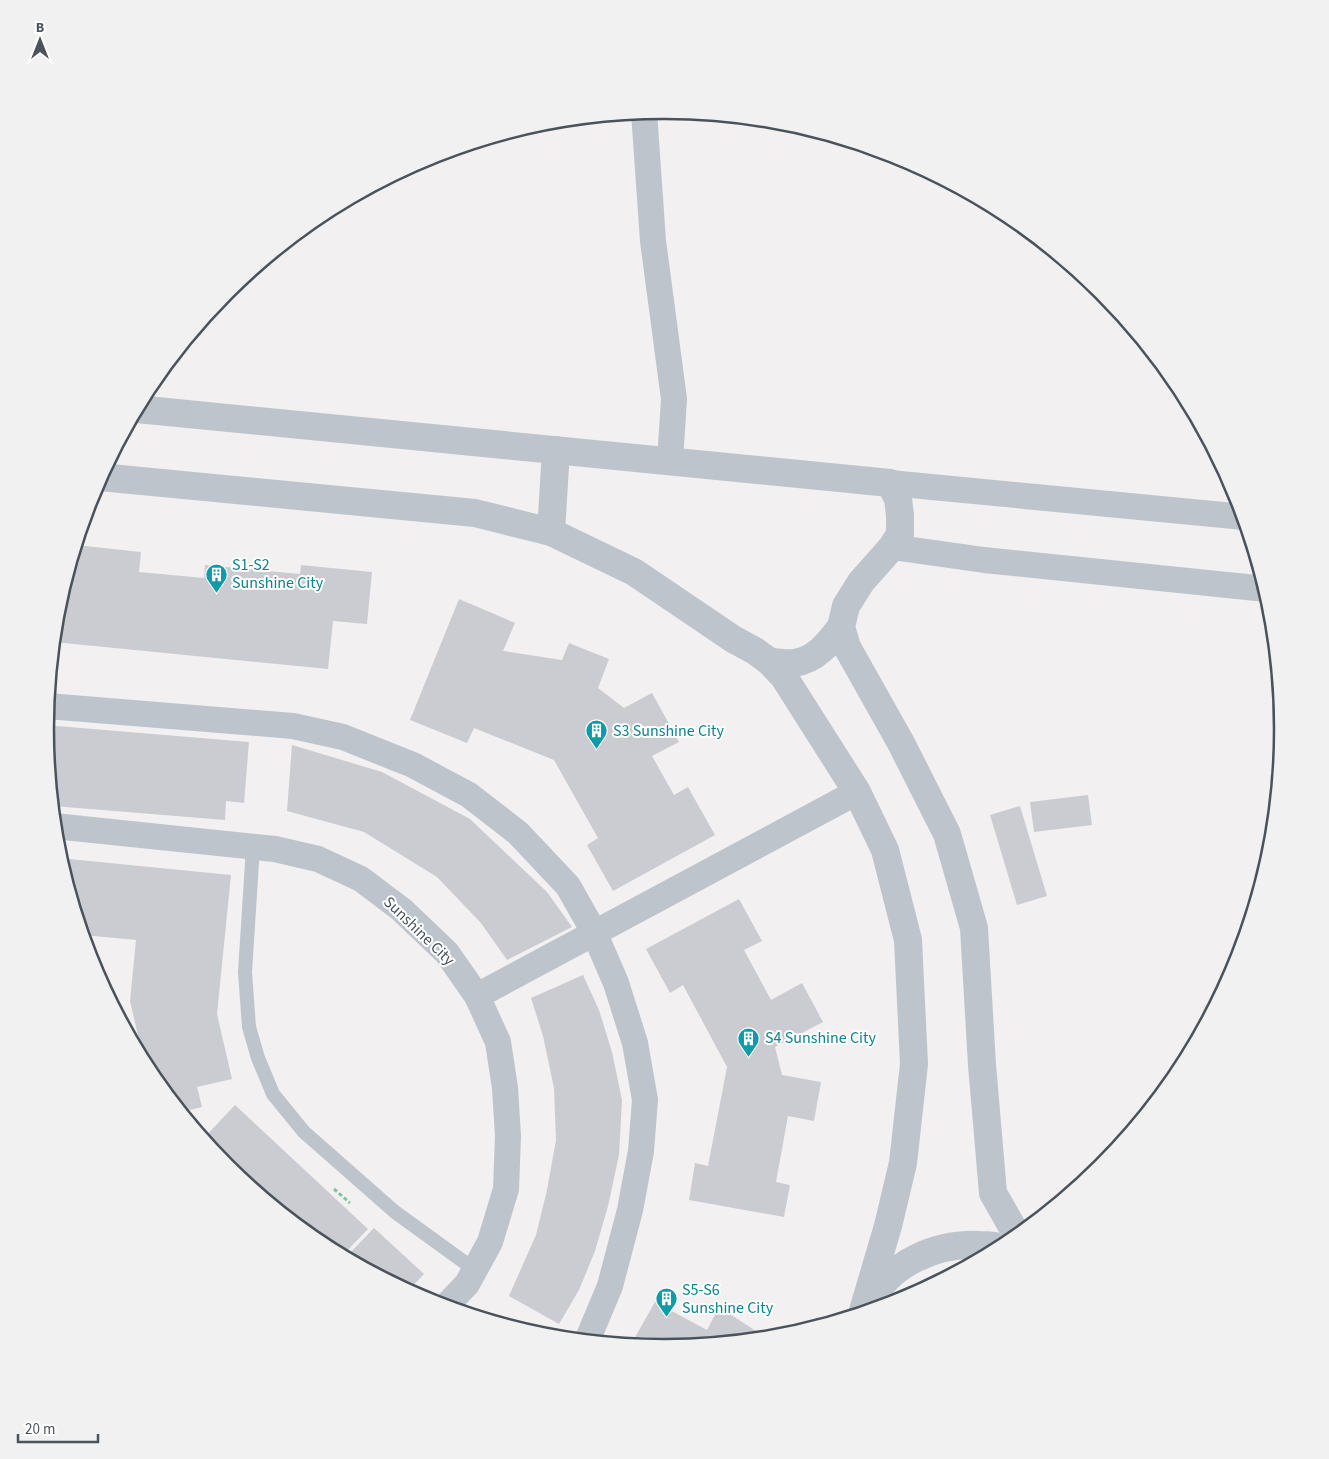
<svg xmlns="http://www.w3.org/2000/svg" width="1329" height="1459" viewBox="0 0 1329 1459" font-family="'Source Sans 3',sans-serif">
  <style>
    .building { fill: #cbccd2 }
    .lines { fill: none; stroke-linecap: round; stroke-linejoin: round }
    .path { stroke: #7fc5a3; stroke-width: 3; stroke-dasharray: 4 2.5; stroke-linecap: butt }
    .service { stroke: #bdc4cb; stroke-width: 14 }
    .minor { stroke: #bdc4cb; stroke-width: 26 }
    .tertiary { stroke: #bdc4cb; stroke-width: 28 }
    .labels { text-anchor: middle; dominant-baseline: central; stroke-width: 4; stroke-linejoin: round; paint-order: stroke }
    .culture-label { font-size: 16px; fill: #0d838f; stroke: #fff; text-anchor: start }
    .street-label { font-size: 16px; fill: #4a535c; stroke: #fff }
    .rim { fill: none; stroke: #4a535c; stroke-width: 2.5 }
  </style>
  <rect width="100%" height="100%" fill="#f2f0f0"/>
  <!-- building -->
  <g class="building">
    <path d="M76,545L141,552L139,572L204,578L205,565L300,574L301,565L372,572L367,624L333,621L328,669L54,642L57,608Z"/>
    <path d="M459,599L515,623L503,651L562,660L569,643L609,659L598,688L624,708L652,693L679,742L652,756L674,795L688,787L715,835L613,891L587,845L598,838L554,760L474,728L467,743L410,720Z"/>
    <path d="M45,725L249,742L244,803L226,801L225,820L53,806Z"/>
    <path d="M292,745L382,772L470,819L547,892L572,927L507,960L481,923L437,877L364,832L287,811Z"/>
    <path d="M1088,795L1092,825L1034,832L1030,802Z"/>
    <path d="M1020,806L1047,896L1017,905L990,815Z"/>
    <path d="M59,858L231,875L217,1014L232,1079L197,1087L202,1107L181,1112L149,1073L145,1065L130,1001L136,940L83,935Z"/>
    <path d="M739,899L762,941L744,950L771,1000L802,983L823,1022L775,1047L782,1075L821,1082L814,1121L788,1116L776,1182L790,1185L784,1217L689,1200L695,1163L708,1166L727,1067L683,985L670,993L646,949Z"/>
    <path d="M583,975L599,1010L612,1052L622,1100L619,1155L608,1206L595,1251L579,1290L559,1324L509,1296L536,1235L547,1190L556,1140L554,1088L543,1036L531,998Z"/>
    <path d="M235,1105L368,1229L342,1256L320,1244L226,1167L203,1139Z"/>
    <path d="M374,1228L424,1274L408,1291L345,1258Z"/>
    <path d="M655,1302L707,1330L719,1307L765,1337L764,1339L664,1349L630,1346Z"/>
  </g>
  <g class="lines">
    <!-- path -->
    <path class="path" d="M334,1189L350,1203"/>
    <!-- service -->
    <path class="service" d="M253,847L245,972L249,1027L258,1058L273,1094L304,1132L395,1212L475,1270"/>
    <!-- minor -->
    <g class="minor">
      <path d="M644,112L653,241L674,399L670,461"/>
      <path d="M890,483L1244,517"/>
      <path d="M892,547L984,560L1266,589"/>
      <path d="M47,706L293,726L343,737L413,765L469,795L518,833L568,886L594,932L616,983L635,1043L645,1100L641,1151L630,1210L610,1286L587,1341"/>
      <path d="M54,826L275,849L318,859L361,879L402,910L447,953L477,996L498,1042L505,1088L508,1136L506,1189L490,1242L467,1284L445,1307"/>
      <path d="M477,996L857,792"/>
    </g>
    <!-- tertiary -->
    <g class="tertiary">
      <path d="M137,409L890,483L898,499L900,515V534L892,547L861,582L846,606L841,627L847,647L901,743L947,834L974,928L982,1065L993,1193L1018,1237"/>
      <path d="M100,477L475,513L551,532L634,572L733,639L755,651L770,662L784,677L857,792L885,850L908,940L914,1064L903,1163L888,1226L862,1314"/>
      <path d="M551,532L556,450"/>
      <path d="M770,662C778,662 787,664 794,663C816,660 829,643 841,627"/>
      <path d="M870,1303C889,1263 937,1243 980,1245C987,1245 995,1245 1002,1248"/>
    </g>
  </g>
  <!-- icons -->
  <defs>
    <symbol id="building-pin" viewBox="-11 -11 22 30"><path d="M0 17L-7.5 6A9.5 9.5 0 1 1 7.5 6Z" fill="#0f9aa8" stroke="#fff"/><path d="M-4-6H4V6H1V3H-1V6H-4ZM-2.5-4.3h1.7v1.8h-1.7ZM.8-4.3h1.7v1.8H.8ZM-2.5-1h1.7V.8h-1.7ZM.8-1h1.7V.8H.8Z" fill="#fff"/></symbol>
  </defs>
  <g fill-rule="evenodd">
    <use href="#building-pin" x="204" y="562" width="25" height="34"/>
    <use href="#building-pin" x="584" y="718" width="25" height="34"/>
    <use href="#building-pin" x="736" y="1026" width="25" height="34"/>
    <use href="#building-pin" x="654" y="1286" width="25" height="34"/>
  </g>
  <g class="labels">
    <!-- culture labels -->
    <g class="culture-label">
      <text x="232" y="565">S1-S2<tspan x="232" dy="18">Sunshine City</tspan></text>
      <text x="613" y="731">S3 Sunshine City</text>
      <text x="765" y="1038">S4 Sunshine City</text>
      <text x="682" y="1290">S5-S6<tspan x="682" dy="18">Sunshine City</tspan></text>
    </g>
    <!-- street labels -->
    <g class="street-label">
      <text transform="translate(419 931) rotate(44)">Sunshine City</text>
    </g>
  </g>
  <!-- crop -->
  <path d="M0 0H1329V1459H0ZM54 729a610 610 0 1 1 1220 0a610 610 0 1 1-1220 0Z" fill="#f1f1f2" fill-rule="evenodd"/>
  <path class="rim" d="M54 729a610 610 0 1 1 1220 0a610 610 0 1 1-1220 0Z"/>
  <!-- north arrow -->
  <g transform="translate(40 40)" stroke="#ffffff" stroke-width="4" paint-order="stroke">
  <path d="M0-4L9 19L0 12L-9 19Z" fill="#4a535c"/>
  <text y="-8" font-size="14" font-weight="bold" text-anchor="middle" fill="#4a535c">B</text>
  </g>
  <!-- scale -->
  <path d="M18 1434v8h80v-8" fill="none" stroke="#4a535c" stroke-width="2.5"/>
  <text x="25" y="1434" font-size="15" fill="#4a535c" stroke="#ffffff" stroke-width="4" paint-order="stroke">20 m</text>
</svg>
